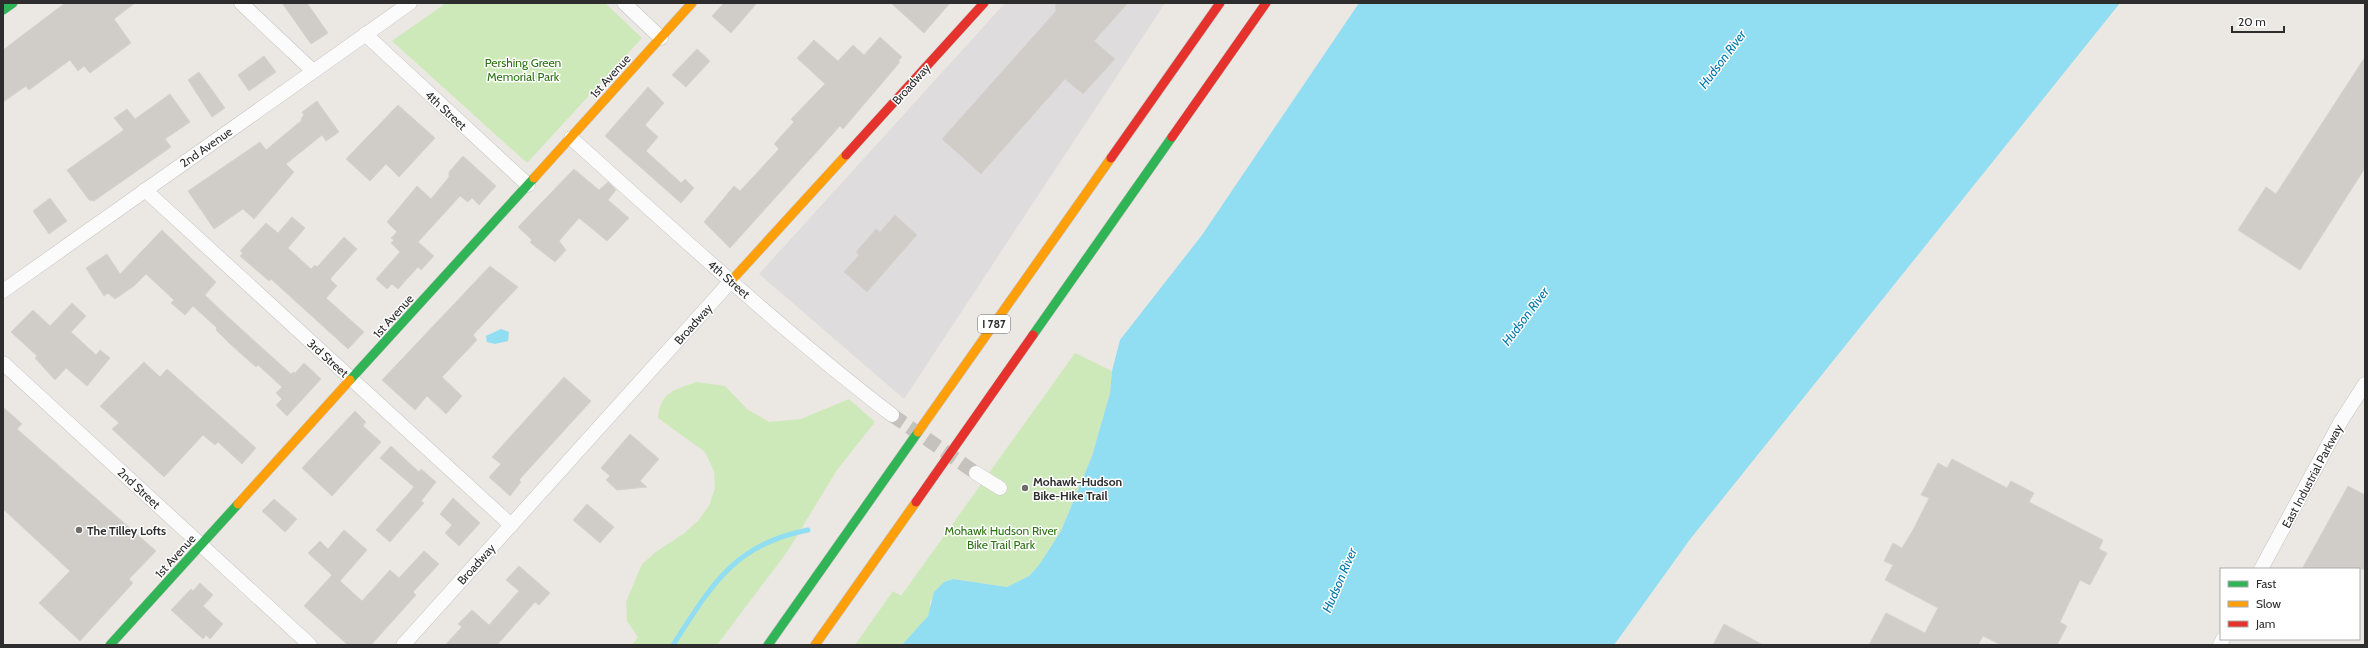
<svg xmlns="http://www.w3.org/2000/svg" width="2368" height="648" viewBox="0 0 2368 648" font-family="Cabin,sans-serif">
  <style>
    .industrial { fill: #dfdcde }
    .green { fill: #cee9b9 }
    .water { fill: #91ddf2 }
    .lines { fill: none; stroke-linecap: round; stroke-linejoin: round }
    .stream { stroke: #91ddf2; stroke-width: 5 }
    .building { fill: #d0cdc9; stroke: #d6d3ce }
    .street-tunnel { stroke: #c5c2be; stroke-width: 14; stroke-dasharray: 14 7; stroke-linecap: butt }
    .street-casing { stroke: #c4c3c3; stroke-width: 15 }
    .fast-casing { stroke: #c4c3c3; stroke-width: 10 }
    .slow-casing { stroke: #c4c3c3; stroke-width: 10 }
    .jam-casing { stroke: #c4c3c3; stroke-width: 10 }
    .street { stroke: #fcfbfb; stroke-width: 14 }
    .fast { stroke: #30b455; stroke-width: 9 }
    .slow { stroke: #ff9f0a; stroke-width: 9 }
    .jam { stroke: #e5322d; stroke-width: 9 }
    .poi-dot { fill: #706e6c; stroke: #fff; stroke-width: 1.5 }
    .labels { text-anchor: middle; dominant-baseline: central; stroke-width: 3; stroke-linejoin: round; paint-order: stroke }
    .shield { fill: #fff; stroke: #6c6c6c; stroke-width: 1 }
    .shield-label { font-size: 11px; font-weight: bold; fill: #2d2d2d }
    .park-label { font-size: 12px; fill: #2c7215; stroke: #fff }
    .street-label { font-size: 12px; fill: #2d2d2d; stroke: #fff }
    .poi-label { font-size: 12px; font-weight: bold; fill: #2d2d2d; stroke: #fff; text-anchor: start }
    .water-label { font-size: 13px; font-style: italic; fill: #0279ab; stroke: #fff }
  </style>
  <rect width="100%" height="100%" fill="#ebe7e2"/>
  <!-- industrial -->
  <path class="industrial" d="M1005,3H1165L904,399L759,274Z"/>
  <!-- green -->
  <g class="green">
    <path d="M446,3H605L642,38L527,163L392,41Z"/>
    <path d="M1075,353L1112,371L1110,393L1092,456L1061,531L1039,565L1029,576L1007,587L953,579L944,582L930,602C933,618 912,634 902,645H855L893,591L901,596Z"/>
    <path d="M696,382L725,386L747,409L769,422L801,419L849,399L875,422L837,470L787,552L717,645H632L638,637L627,621L626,602L642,564L657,551L683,534L698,521L709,506L715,488L714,471L705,452L658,418C660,392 675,390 696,382Z"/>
  </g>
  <!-- water -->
  <g class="water">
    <path d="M1359,3H2120L1691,538L1614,645H902L928,616L934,592L944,582L953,579L1007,587L1029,576L1039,565L1061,531L1092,456L1110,393L1112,371L1120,340L1202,235Z"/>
    <path d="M501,329L509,332L508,341L495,344L487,342L486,336Z"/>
  </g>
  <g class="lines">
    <!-- stream -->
    <path class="stream" d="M673,645C711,586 734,544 808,530"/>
  </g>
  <!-- building -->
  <g class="building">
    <path d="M65,3H135L114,19L131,43L90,73L84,66L78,71L70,60L29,90L26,86L3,102V50Z"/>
    <path d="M282,3H307L328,33L311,44Z"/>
    <path d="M724,3H757L731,33L712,16Z"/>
    <path d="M891,3H950L924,33Z"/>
    <path d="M1055,3H1128L1094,41L1115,59L1083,94L1065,79L981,174L942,139L1056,11Z"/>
    <path d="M880,37L902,57L898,61L900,62L843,129L840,126L730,248L704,222L734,186L740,191L779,149L774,144L794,122L791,119L825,84L797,58L814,40L838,61L853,45L864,55Z"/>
    <path d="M697,49L710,61L686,87L672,75Z"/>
    <path d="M264,56L276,72L249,91L238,75Z"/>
    <path d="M2365,57V168L2300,270L2238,230L2266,187L2276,194Z"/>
    <path d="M199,72L225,108L212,117L188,80Z"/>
    <path d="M648,87L664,103L645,125L658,137L646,151L681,183L685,179L694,188L681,203L605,136Z"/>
    <path d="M170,94L190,122L165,139L171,147L94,201L89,200L67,170L124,130L114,118L127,109L135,119Z"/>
    <path d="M317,101L339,132L326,141L322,135L286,164L294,172L254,219L243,209L214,229L188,191L260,142L266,150L302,120L301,118L304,115L302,112Z"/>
    <path d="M398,105L435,138L399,177L386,164L370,181L346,159Z"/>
    <path d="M463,156L496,186L479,205L472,198L468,202L460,196L418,242L434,256L421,270L418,267L398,289L392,284L387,289L376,279L400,252L391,243L394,240L391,238L397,232L387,222L417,186L431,199L449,177V172Z"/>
    <path d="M574,169L599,190L608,182L616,190L608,200L629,218L607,241L579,218L559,241L566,250L555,262L532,244L530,242L532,240L518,227Z"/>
    <path d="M50,198L67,221L49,234L33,211Z"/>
    <path d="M895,215L917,235L867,292L844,272L859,255L856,252L876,229L880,232Z"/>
    <path d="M292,217L305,228L288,248L311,269L315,265L317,267L344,237L357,249L330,279L337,286L326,298L364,332L348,349L271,279L269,281L240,256L243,253L240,251L266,223L278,233Z"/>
    <path d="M162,230L216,282L205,295L228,317L291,374L293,372L295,373L304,363L321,379L287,416L276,405L282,399L276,393L282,387L258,365L256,367L230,344L216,330L217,328L193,306L185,315L171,303L174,300L146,274L134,286L115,299L108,293L104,296L86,268L107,254L120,274Z"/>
    <path d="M490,266L518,287L473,335L477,340L442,377L462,396L446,414L427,396L415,410L382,380Z"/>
    <path d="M72,303L86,316L71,332L96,355L100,350L110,358L87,386L66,368L55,380L35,358L37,356L11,332L33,310L50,326Z"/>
    <path d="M144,362L160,377L167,369L256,448L242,464L218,442L215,445L203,435L164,477L112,429L119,423L100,406Z"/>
    <path d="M564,377L591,401L519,480L521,482L510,496L489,477L501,464L492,457Z"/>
    <path d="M3,407L22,424L17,429L156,551L129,579L133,583L80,641L39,603L70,571L3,509Z"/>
    <path d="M355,411L366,422L363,426L381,442L332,496L302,468Z"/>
    <path d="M630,434L659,459L640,481L647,487L617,490L606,480L610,476L601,468Z"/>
    <path d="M391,446L419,472L421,469L436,482L421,501L424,503L390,542L376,530L414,487L380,458Z"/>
    <path d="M1952,459L2007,488L2011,481L2034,493L2029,502L2103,540L2099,549L2107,553L2090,585L2080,580L2060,622L2067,626L2057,645H2001L1983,636L1978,645H1869L1886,613L1925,633L1938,608L1885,580L1893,565L1884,561L1893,543L1902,548L1913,530L1929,498L1921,495L1938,463L1947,468Z"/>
    <path d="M2348,486L2365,495V569H2302Z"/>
    <path d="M453,498L480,523L459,546L445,533L452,525L440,514Z"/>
    <path d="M274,499L297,519L285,532L262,511Z"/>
    <path d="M587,504L614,527L600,543L573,520Z"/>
    <path d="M344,530L367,550L340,581L362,601L390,570L399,578L424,551L439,564L413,592L416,595L371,645H348L304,606L332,575L308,553L320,541L328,549Z"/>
    <path d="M519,566L550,593L539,605L535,602L497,645H445L462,627L458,624L472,610L489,625L519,591L506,580Z"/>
    <path d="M200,583L213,595L203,606L223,624L210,639L206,635L203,639L171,610L191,589L193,591Z"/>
    <path d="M1724,624L1763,645H1713Z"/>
  </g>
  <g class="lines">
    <!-- street-tunnel -->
    <path class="street-tunnel" d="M892,415L976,473"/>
    <defs>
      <g id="street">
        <path d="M241,3L313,71"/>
        <path d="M624,3L661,38"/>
        <path d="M365,34L528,185"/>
        <path d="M571,138C676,232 780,329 892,415"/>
        <path d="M145,190L511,525"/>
        <path d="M3,291L410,3"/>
        <path d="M3,363L310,645"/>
        <path d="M976,473L1000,488"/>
        <path d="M2261,569L2341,421L2365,384"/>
        <path d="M403,645L731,281"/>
        <path d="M2220,645L2223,639"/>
      </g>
      <g id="fast">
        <path d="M3,10L13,3"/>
        <path d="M1033,335L1172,137"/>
        <path d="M350,380L534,178"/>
        <path d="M110,645L238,504"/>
        <path d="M768,645L918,432"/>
      </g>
      <g id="slow">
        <path d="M534,178L692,3"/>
        <path d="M731,281L846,155"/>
        <path d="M918,432L1111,158"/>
        <path d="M238,504L350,380"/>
        <path d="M815,645L916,502"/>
      </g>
      <g id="jam">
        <path d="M1172,137L1266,3"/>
        <path d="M846,155L984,3"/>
        <path d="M1111,158L1220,3"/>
        <path d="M916,502L1033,335"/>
      </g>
    </defs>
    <!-- street casing -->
    <use href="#street" class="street-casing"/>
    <!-- fast casing -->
    <use href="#fast" class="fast-casing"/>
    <!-- slow casing -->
    <use href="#slow" class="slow-casing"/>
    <!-- jam casing -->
    <use href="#jam" class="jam-casing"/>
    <!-- street -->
    <use href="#street" class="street"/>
    <!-- fast -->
    <use href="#fast" class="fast"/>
    <!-- slow -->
    <use href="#slow" class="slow"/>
    <!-- jam -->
    <use href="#jam" class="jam"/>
  </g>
  <!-- markers -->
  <g class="poi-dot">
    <circle cx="1025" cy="488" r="4"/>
    <circle cx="79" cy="530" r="4"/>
  </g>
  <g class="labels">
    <!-- shield labels -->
    <rect class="shield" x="978" y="315" width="32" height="18" rx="3"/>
    <g class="shield-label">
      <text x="994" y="324">I 787</text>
    </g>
    <!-- park labels -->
    <g class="park-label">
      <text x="523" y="62">Pershing Green<tspan x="523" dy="14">Memorial Park</tspan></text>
      <text x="1001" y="530">Mohawk Hudson River<tspan x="1001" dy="14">Bike Trail Park</tspan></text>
    </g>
    <!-- street labels -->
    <g class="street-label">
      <text transform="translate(610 76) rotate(-48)">1st Avenue</text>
      <text transform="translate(911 84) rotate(-48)">Broadway</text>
      <text transform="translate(446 110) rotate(43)">4th Street</text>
      <text transform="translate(206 147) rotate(-35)">2nd Avenue</text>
      <text transform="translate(729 279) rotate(41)">4th Street</text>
      <text transform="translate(393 316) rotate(-48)">1st Avenue</text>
      <text transform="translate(693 324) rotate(-48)">Broadway</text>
      <text transform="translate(328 358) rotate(42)">3rd Street</text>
      <text transform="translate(2312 476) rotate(-62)">East Industrial Parkway</text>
      <text transform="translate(139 488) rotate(43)">2nd Street</text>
      <text transform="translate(175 556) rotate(-48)">1st Avenue</text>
      <text transform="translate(476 564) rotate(-48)">Broadway</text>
    </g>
    <!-- poi labels -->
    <g class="poi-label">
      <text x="1033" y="481">Mohawk-Hudson<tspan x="1033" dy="14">Bike-Hike Trail</tspan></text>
      <text x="87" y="530">The Tilley Lofts</text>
    </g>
    <!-- water labels -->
    <g class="water-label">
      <text transform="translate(1722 59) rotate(-53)">Hudson River</text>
      <text transform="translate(1525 316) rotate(-53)">Hudson River</text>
      <text transform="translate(1339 580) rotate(-67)">Hudson River</text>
    </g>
  </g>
  <!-- border -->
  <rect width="2368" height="648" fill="none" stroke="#2d2d2d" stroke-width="8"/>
  <!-- legend -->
  <rect x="2220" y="568" width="140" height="72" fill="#ffffff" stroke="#ababab"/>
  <rect x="2228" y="581" width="20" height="6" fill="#30b455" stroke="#ababab"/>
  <text x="2256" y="588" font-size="12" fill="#2d2d2d">Fast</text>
  <rect x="2228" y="601" width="20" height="6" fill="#ff9f0a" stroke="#ababab"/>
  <text x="2256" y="608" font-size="12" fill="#2d2d2d">Slow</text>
  <rect x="2228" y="621" width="20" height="6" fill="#e5322d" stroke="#ababab"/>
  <text x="2256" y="628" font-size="12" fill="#2d2d2d">Jam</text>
  <!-- scale -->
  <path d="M2232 26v6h52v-6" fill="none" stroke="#2d2d2d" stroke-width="2"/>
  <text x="2238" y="26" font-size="12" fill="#2d2d2d" stroke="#ffffff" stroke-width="3" paint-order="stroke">20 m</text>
</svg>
